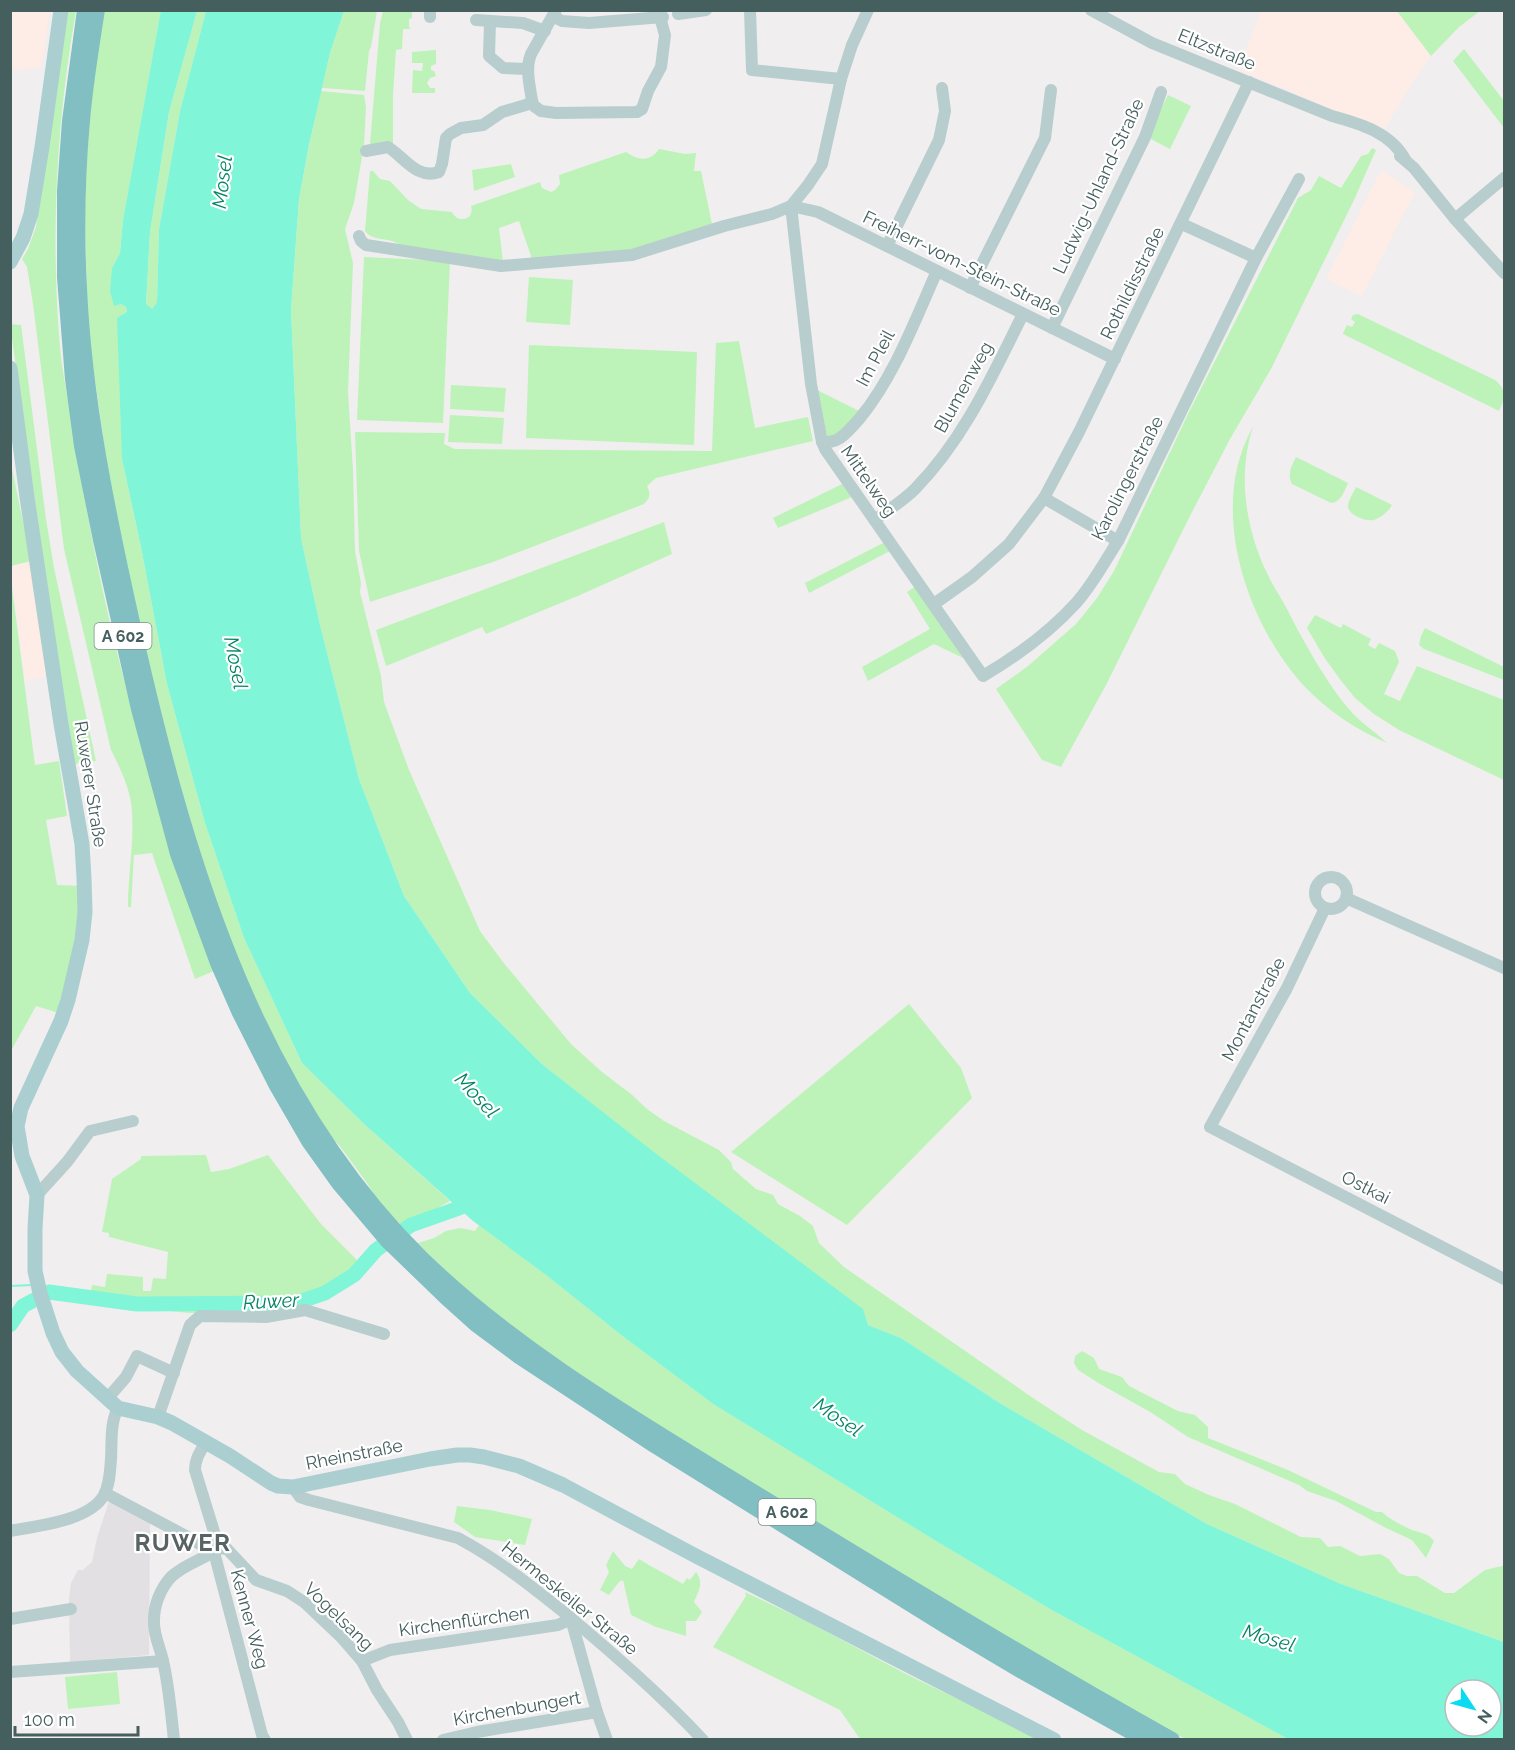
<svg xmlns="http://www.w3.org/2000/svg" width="1515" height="1750" viewBox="0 0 1515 1750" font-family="Raleway,sans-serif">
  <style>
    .commercial { fill: #feece6 }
    .education { fill: #e2e0e2 }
    .green { fill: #bdf3b8 }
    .water { fill: #81f5d7; fill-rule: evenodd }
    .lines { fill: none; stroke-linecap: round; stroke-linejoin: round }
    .stream { stroke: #81f5d7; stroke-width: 2 }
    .river { stroke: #81f5d7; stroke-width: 15 }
    .minor { stroke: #b8cdcd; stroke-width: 12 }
    .major { stroke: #abcfd0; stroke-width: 15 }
    .highway { stroke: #81bfc2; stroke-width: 16 }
    .labels { text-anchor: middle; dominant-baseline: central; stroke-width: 4.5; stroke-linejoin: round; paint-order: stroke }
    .shield { fill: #fff; stroke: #7d8e8e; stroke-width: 1.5 }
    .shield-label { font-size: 16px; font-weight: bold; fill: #455e5e }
    .street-label { font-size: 18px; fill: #455e5e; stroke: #fff }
    .water-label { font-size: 20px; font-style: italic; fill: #058464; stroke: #fff }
    .district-label { font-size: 24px; font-weight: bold; letter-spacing: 1.5px; fill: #5a6364; stroke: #fff }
  </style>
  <rect width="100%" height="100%" fill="#f1eef0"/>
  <!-- commercial -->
  <g class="commercial">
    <path d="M10,11H50L41,67L11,71Z"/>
    <path d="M1261,11H1397L1431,56L1414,80L1382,133L1288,90L1238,70Z"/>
    <path d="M1381,170L1415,192L1362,296L1326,279Z"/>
    <path d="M31,561L48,676L25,681L10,566Z"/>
  </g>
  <!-- education -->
  <path class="education" d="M110,1498L144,1517L150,1524L149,1655L70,1662L69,1599L71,1583L78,1570H83L92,1562L97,1538Z"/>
  <!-- green -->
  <g class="green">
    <path d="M68,11H76C57,118 51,226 59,335C61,370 70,407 75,442C89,528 106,614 129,698C155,789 186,880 214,971L195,979L152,853L134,855L131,907H128C128,875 134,844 132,813C131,790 121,770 111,750L64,549L33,304L27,267L22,259L28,249L36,227Z"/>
    <path d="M105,11H161L123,220L120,253L112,268L121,304L126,307L127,312L122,459L141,547L167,684L205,823L244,938L302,1063L364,1124L450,1201L403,1227L380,1204L367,1183L339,1145L326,1132L294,1079L239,964L214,899L169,748L141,630L110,486L88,330L84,192L95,60Z"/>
    <path d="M197,11H206L180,111L159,229L157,302L152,309L146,305L150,232L169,112Z"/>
    <path d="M344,11H377L371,47L369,51L365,91L322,88L330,53Z"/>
    <path d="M383,11H412V18L409,19V27L411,29H403L402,49L396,50L393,95V145L370,144L380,23Z"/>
    <path d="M1397,11H1480L1459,27L1431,56Z"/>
    <path d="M1464,49L1504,101V128L1453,61Z"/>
    <path d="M436,50V64L431,66V70L434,71L436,76L430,78L427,83L430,88H435V93H412L413,70L422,71L423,63H412V52Z"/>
    <path d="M321,91L364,95L366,107L364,145L354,203L345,229L353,263L348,392L353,470L355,551L361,583L360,592L381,676L384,702L409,770L480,931L503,962L571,1044L602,1072L631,1094L647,1109L664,1121L719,1150L731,1162L733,1169L756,1189L773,1195L778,1204L800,1216L813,1226L819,1243L844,1267L1036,1400L1082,1430L1159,1472L1175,1474L1185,1484L1209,1495L1235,1504L1301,1537L1320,1538L1328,1547L1340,1546L1360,1556L1380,1554L1389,1559L1399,1573L1407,1576H1417L1445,1593H1454L1485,1570L1502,1566L1504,1567V1642L1341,1584L1207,1524L998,1402L901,1338L868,1325L543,1065L470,993L404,896L359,779L320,625L301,538L291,310L299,199L309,146Z"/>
    <path d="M1168,95L1191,106L1170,149L1147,137Z"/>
    <path d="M1372,148L1376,150L1354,200L1271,369L1230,439L1190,516L1106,685L1061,767L1042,760L996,689L1028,666L1076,624L1097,598L1114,571L1189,412L1298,198L1311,190L1319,176L1341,188L1361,156L1368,154Z"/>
    <path d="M659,149L685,154L696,153L694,171H701L712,224L629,250L532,259L519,221L499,228L503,262L405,248C401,246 396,242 392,241C382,238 372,240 365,231L370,171H373L380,179L390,181L408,200L421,209L452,212C458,224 475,220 471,206L540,182L542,188L551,192L555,190L560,184L559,175L626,152C638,161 650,162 659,149Z"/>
    <path d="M511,164L515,177L474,191L472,170Z"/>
    <path d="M364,257L450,261L443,423L357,420Z"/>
    <path d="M529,277L573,280L570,325L526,322Z"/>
    <path d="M1358,314L1495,380C1507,390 1505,398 1499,411L1343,334V333L1347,325L1352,327L1355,322L1351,319L1353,315Z"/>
    <path d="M10,324L21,325L46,519L54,568L96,761L75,764L57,656Z"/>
    <path d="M739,341L755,428L808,417L813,441L656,478L647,486C651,494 650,498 644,504L493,562L370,602L359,551L355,432L445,433L444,444L455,449L712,451L716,343Z"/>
    <path d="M529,345L697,352L694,445L526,438Z"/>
    <path d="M451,385L506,388L504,412L450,409Z"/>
    <path d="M817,390L861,412L832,438L827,436Z"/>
    <path d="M450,415L504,418L502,444L448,442Z"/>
    <path d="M1253,427C1236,478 1247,537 1272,583C1278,594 1285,604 1290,615C1305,644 1328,685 1349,709C1359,722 1375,731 1387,743C1355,729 1328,711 1304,686C1246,622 1207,507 1253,427Z"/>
    <path d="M1296,457L1348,483C1344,492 1341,502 1331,503L1292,484C1287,475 1291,467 1296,457Z"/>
    <path d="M10,459L31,561L11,566H10Z"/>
    <path d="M842,484L852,497L778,528L773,518Z"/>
    <path d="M1356,487L1392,505C1388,512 1382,517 1374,520C1366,522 1347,515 1348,505C1349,499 1354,492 1356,487Z"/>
    <path d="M664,522L672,554L580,595L486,634L482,627L386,666L376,630Z"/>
    <path d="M883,543L890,551L809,593L805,583Z"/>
    <path d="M10,572L35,765L59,761L67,816L46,820L57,885L84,886L62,1014L36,1006L11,1051Z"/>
    <path d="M916,586L963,658L934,644L868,681L862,667L930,629L907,592Z"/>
    <path d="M1315,615L1341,628L1343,624L1371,639L1368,645L1375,649L1379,643L1395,651L1399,662L1384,694L1400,701L1417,666L1504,700V780L1399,730L1374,714L1355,698L1339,678L1324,657L1307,628Z"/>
    <path d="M1425,628L1504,667V680L1424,649L1419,645L1421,636Z"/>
    <path d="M909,1004L961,1068L972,1098L847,1225L731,1152Z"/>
    <path d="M206,1155L211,1172L229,1169L268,1155L321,1224L365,1268L349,1285L327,1297L297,1306L272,1310L189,1313L89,1302L92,1285L105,1287L107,1274L143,1277V1291H151L153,1278L166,1279L168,1252L109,1237V1233L102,1232L112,1179L141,1159V1156Z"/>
    <path d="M479,1225L546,1275L625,1338L713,1404L931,1538L1050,1609L1288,1739H1185L1073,1678L681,1440L526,1339L445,1271L418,1243L434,1238L446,1231L460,1228L475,1231Z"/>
    <path d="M1082,1351L1094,1358L1099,1369L1122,1377L1129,1386L1178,1411L1195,1415L1208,1427V1438L1288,1470L1376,1512H1382C1391,1520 1401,1525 1412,1530C1421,1533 1428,1533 1434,1541L1426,1558L1412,1540L1386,1528L1336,1501L1307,1491L1299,1485L1188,1437L1152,1413L1100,1384L1078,1370L1074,1363L1075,1356Z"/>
    <path d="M457,1506L490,1510L532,1519L525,1545L475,1537L454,1522Z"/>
    <path d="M613,1551L625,1566L632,1569L639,1559C653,1568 668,1575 683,1584L687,1578L690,1580L696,1572C704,1583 699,1590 694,1602L702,1612L696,1621H686V1636L656,1627L631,1615L623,1580L619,1582L609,1595L600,1590L609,1572L606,1565Z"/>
    <path d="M745,1592L806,1621L908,1675L1041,1739H860L840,1710L713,1647L746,1596Z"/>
    <path d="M117,1672L120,1704L68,1709L65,1677Z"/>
  </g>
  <!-- water -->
  <path class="water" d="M161,10L197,11L169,112L150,232L146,304L152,309L157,302L159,229L180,111L206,11H344L330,53L309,145L299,199L291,310L301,538L320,625L359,779L404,896L470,993L543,1065L655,1153L863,1309L868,1325L901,1338L998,1402L1207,1524L1341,1584L1504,1642V1739H1288L1050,1609L931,1538L713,1404L625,1338L546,1275L473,1221L364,1124L302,1063L244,938L205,823L167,684L141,547L122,459L117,318L127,312L126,307L121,304L114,306L110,291L112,268L120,253L123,220ZM1455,1690H1491V1726H1455Z"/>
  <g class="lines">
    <!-- stream -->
    <path class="stream" d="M10,1286L32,1285"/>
    <!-- river -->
    <path class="river" d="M10,1325L23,1306L49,1292L137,1304L296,1303L325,1293L354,1275L376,1250L411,1225L459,1208L476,1200"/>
    <!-- minor -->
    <g class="minor">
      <path d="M556,10L531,54C525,69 530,86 532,101L534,106L541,111L556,113L637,112L642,109L648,91L661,67L665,35L658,10"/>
      <path d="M750,10L752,70L841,79"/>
      <path d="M1091,10L1152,43L1332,116C1361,124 1392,133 1406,161"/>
      <path d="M678,14L706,10"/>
      <path d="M430,17V10"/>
      <path d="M554,17L562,21L589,23L663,17"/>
      <path d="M476,20L523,23L545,31"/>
      <path d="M490,22L489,56L503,68L528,69"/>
      <path d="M366,151L388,147C404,157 417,180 439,172L442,164L446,138L450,134L461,128L483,125L502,112L529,104L532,101"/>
      <path d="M1400,156L1414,168L1455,219L1504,273"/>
      <path d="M791,206L811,384L822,442L825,449L983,676C1017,656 1050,632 1077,602C1093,584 1105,561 1118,541L1256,258L1182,224"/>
      <path d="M791,206L818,212L1115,359"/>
      <path d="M1455,219L1504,178"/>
      <path d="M359,236L361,241L366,245L501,266L632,255L724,226L772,214L791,206L808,185L822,164L841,79L852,45L868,10"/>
      <path d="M887,246L939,140L945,111L942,88"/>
      <path d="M1256,258L1299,179"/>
      <path d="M970,288L1045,138L1051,90"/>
      <path d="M1052,328L1145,137L1161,92"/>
      <path d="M822,442C829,442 834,442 840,438C847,433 854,425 860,418C894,377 915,320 937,271"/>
      <path d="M1044,498L1118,541"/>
      <path d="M875,520C888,510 903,501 915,489C964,439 992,376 1023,314"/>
      <path d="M934,604L972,577L1009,544L1044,498L1079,432L1249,82"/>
      <circle cx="1331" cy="893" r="16"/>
      <path d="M1346,898L1504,968"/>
      <path d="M1325,908L1287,988L1210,1127L1504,1279"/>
      <path d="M37,1195L67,1162L90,1131L133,1121"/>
      <path d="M107,1399L126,1377L137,1356L174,1373"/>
      <path d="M158,1417L190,1325L200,1316L266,1317L305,1310L384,1334"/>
      <path d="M293,1487L300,1497L309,1500L458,1538C499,1560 535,1589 571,1618C617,1657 662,1696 703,1740"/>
      <path d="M105,1493L184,1535L214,1552"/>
      <path d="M10,1531C36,1526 90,1521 104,1495C110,1484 110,1470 111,1459C112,1442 110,1423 118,1408"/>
      <path d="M219,1548L227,1549L256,1580L287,1591L304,1602L342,1638L362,1661L377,1690L398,1722L407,1740"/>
      <path d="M214,1552L262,1735L265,1740"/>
      <path d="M10,1619L71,1609"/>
      <path d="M362,1661L390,1650L558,1625L571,1619L597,1712L607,1740"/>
      <path d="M10,1672L163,1661"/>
      <path d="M174,1740C171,1713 169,1686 163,1661C160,1647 153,1634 154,1620C154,1604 161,1588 171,1577C184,1564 205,1559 219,1548L195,1470C195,1459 200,1452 206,1442"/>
      <path d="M443,1740L477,1732L597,1712"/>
    </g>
    <!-- major -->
    <g class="major">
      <path d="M10,262L23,238L31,214L42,147L61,10"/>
      <path d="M10,368L27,497L61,724L82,844L84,878L85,912L82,940L68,1000L61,1021L21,1108L17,1126L22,1156L37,1195L35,1229V1271L40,1293L53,1333L62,1352L77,1371L118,1408L158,1417L172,1423L230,1456L271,1483L278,1486L293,1487L430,1459L457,1455H470L484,1457L519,1466L563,1485L694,1555L1054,1740"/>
    </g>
    <!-- highway -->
    <g class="highway">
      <path d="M85,10L70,121L65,191V277L73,379L82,446L101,540L139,709L178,854L218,963L240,1013L276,1084L309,1141L339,1183L388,1241L446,1297L476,1324L519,1356L656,1446L946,1626L1022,1671L1146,1740"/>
      <path d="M97,10C91,47 85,84 82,121C77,176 76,233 79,288C84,400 107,510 131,618C182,847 250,1090 422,1259C518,1352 636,1420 750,1490C889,1575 1029,1660 1172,1740"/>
    </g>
  </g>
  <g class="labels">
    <!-- shield labels -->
    <g class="shield">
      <rect x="94.5" y="623" width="57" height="26" rx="4.5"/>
      <rect x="758.5" y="1499" width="57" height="26" rx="4.5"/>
    </g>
    <g class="shield-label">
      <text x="123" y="636">A 602</text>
      <text x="787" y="1512">A 602</text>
    </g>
    <!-- street labels -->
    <g class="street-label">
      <text transform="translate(1217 49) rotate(22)">Eltzstraße</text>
      <text transform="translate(1098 186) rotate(-65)">Ludwig-Uhland-Straße</text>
      <text transform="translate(962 263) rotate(26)">Freiherr-vom-Stein-Straße</text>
      <text transform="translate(1132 283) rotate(-64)">Rothildisstraße</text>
      <text transform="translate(875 358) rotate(-62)">Im Pleil</text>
      <text transform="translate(963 387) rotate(-61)">Blumenweg</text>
      <text transform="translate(1127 478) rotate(-63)">Karolingerstraße</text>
      <text transform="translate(869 481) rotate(55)">Mittelweg</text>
      <text transform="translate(91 784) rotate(81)">Ruwerer Straße</text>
      <text transform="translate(1253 1009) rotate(-62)">Montanstraße</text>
      <text transform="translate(1366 1187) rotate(27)">Ostkai</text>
      <text transform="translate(354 1454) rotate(-11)">Rheinstraße</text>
      <text transform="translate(570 1598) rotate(39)">Hermeskeiler Straße</text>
      <text transform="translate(339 1616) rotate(44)">Vogelsang</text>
      <text transform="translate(250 1619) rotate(75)">Kenner Weg</text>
      <text transform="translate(464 1621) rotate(-8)">Kirchenflürchen</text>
      <text transform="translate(517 1708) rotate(-10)">Kirchenbungert</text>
    </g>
    <!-- water labels -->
    <g class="water-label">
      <text transform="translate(222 182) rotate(-83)">Mosel</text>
      <text transform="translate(236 663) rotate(79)">Mosel</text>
      <text transform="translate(477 1095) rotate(47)">Mosel</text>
      <text transform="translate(271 1301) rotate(-3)">Ruwer</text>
      <text transform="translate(838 1417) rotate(34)">Mosel</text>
      <text transform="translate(1269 1638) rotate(16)">Mosel</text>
    </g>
    <!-- district labels -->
    <g class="district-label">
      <text x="183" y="1542">RUWER</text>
    </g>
  </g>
  <!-- border -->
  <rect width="1515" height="1750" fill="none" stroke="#455e5e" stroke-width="24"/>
  <!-- north arrow -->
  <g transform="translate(1473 1708) rotate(126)"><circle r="28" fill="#ffffff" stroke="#b5bfbf" stroke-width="1.5"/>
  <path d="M0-4.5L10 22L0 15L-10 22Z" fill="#07dcf2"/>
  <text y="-9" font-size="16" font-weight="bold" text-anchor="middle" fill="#455e5e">N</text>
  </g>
  <!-- scale -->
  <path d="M15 1726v9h123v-9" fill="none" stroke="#455e5e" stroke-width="3"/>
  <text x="24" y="1726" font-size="18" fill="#455e5e" stroke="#ffffff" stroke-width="4.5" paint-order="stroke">100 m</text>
</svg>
